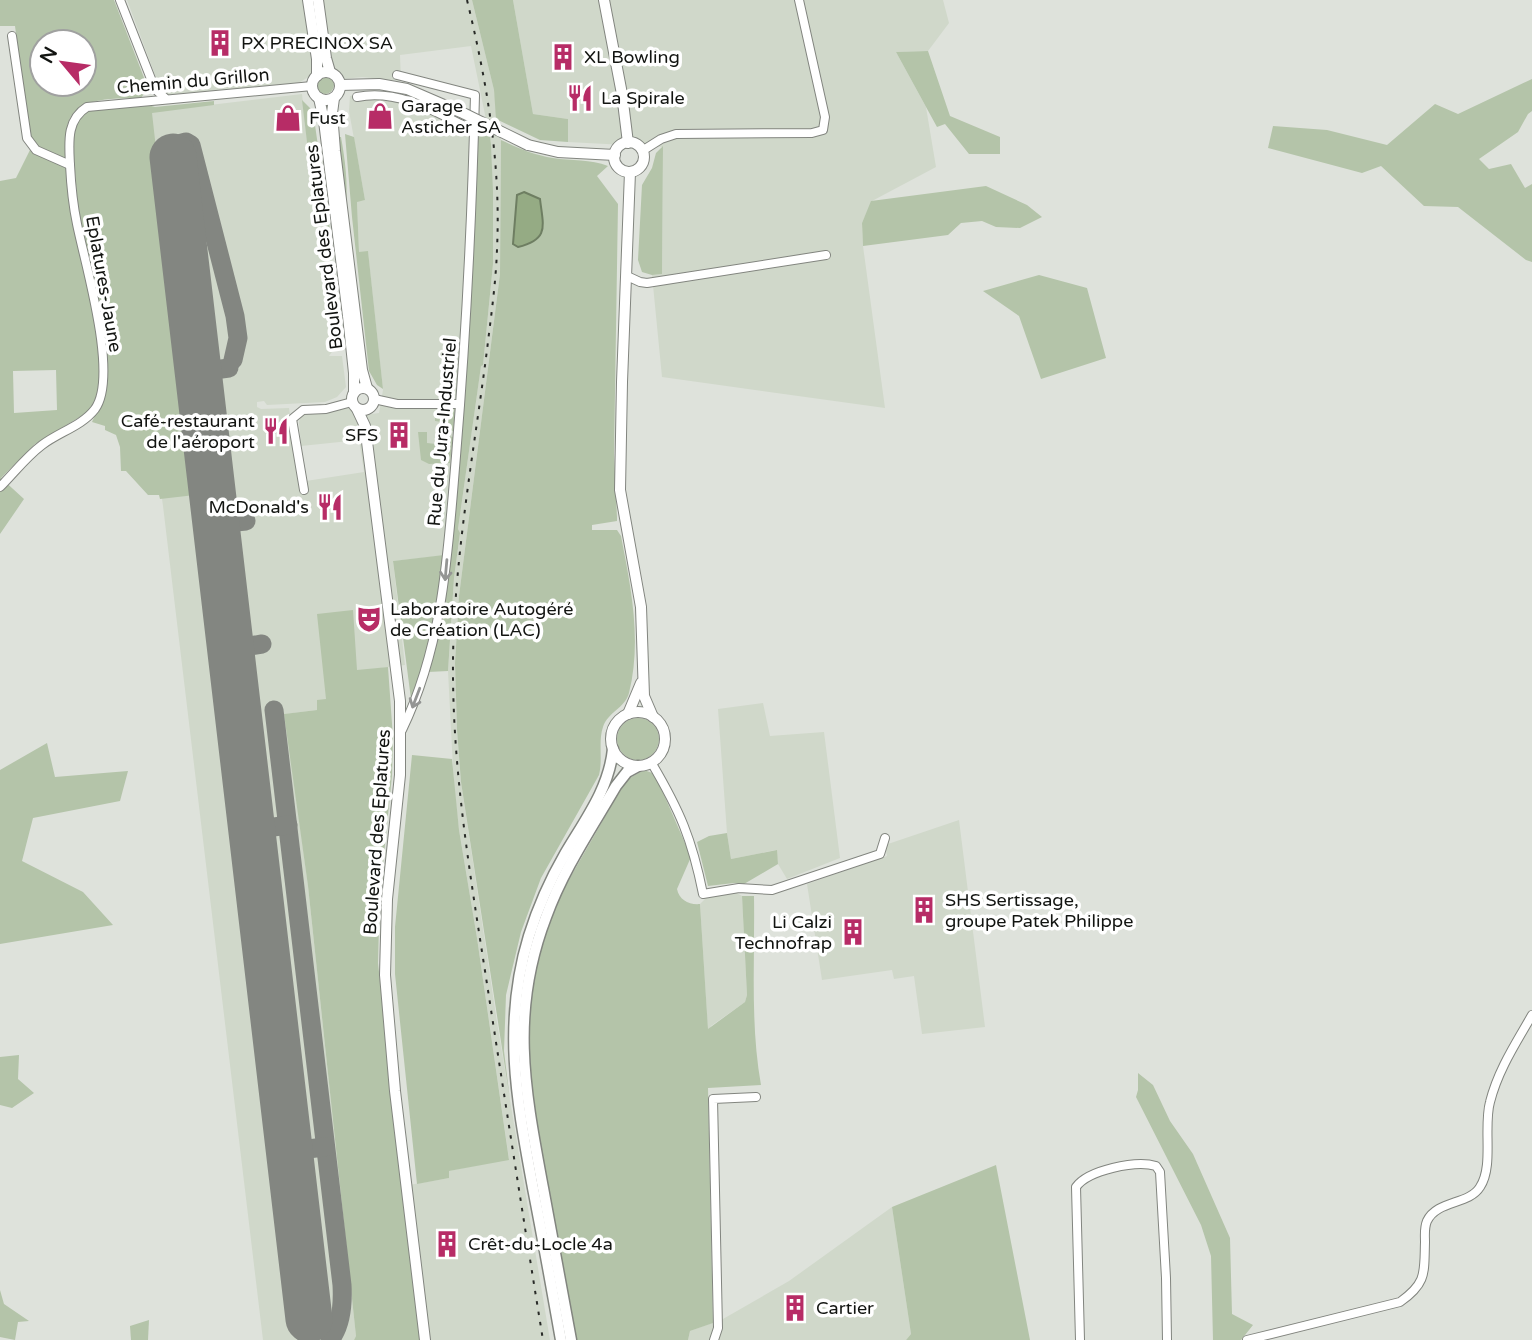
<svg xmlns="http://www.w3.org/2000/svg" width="1532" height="1340" viewBox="0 0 1532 1340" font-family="'Varela Round',sans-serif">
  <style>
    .built { fill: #d0d8ca }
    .green { fill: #b4c4a9; fill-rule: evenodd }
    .water { fill: #95ab84; stroke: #6e7e62; stroke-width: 2 }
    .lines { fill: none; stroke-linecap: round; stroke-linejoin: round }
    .taxiway { stroke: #838681; stroke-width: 19 }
    .runway { stroke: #838681; stroke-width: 47 }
    .minor-casing { stroke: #82857f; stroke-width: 10 }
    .major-casing { stroke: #82857f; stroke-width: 12 }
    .highway-casing { stroke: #82857f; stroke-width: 13 }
    .minor { stroke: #fff; stroke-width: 8 }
    .major { stroke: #fff; stroke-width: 10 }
    .highway { stroke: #fff; stroke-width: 10 }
    .rail { stroke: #282a27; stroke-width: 2; stroke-dasharray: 3.5 7; stroke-linecap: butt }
    .major-bridge-casing { stroke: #82857f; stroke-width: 12; stroke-linecap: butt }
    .major-bridge { stroke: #fff; stroke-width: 10 }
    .oneway { stroke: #949594 }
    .labels { text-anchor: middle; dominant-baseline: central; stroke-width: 7; stroke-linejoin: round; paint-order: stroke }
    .poi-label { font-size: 18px; fill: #121411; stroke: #fff; text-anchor: start }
    .street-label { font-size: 18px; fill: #121411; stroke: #fff }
  </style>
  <rect width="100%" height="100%" fill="#dee2db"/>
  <!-- built -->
  <g class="built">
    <path d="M127,0H472L494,90L501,140L500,274L459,596L455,663L457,730L461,782L497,1022L550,1340H420L403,1186L449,1178L448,1171L509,1159L477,938L459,830L454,787L448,671L454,578L460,534L458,529L481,365H483L493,264L491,144L471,46L400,55L401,81L362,77L343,79L331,69L315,73L297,84L169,95L161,91Z"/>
    <path d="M513,0H943L949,23L928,51L896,52L926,107L936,167L872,201L862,223L863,246L885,408L662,377L652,275L662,274L663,147L568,142V119L533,114Z"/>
    <path d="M371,93L389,94L478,128L450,555L393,561L405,665L357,671L317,710L285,714L308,886L356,1336L354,1340H263L163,506L109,117L302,94L309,158H316L332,265L339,342L329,356H342L346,387L337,397L325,402L267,405L264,401L257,402V407L261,409L289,408L297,467L306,481L364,472L359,440L301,446L299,422L301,415L349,408L357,416L379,413L383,390L368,252H359L357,201L365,200L349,111L350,96Z"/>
    <path d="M763,703L770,736L824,732L840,858L787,879L778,864L776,850L731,859L727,833L718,709Z"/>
    <path d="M959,820L985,1027L922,1034L914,976L894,979L892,970L822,980L807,884L887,856L885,845Z"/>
    <path d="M735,892L742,896L747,995L745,1002L711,1026L708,1031L700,904L707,897Z"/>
    <path d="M892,1207L911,1334L906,1340H688L690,1331L723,1319L789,1281Z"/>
  </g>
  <!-- green -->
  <g class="green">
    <path d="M0,0H114L148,88L141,98C116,99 72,95 67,128C65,137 67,147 67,156L64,159L35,146L29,132L15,26H0ZM42,42H84V84H42Z"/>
    <path d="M472,0H513L533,114L568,119V142L540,140L496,119L494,90Z"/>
    <path d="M928,51L950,116L1000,137V154H969L945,124L937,127L896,52Z"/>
    <circle cx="325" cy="85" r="9"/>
    <path d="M1532,79V111L1528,114L1518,132L1479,159L1489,169L1511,164L1525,188L1532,184V262L1526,260L1458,207L1424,206L1381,166L1362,173L1268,148L1273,126L1327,130L1387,145L1435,104L1458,114Z"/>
    <path d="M302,100L313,111L332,244L329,248L316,159H309Z"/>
    <path d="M214,101V105L152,113L195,495L160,499L159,495H148L126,471H121L120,447L116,435L105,430V426L92,422L105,394L107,364L78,209L72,134L77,122L91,108L148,105L155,107Z"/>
    <path d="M478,131L490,137L491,144L493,192V264L483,365L481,366L458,529L460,533L454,578L448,671L428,672L446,592Z"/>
    <path d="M345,134L354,137L365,200L357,202L359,252L368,251L383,389L377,385L369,371L352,217Z"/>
    <path d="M336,137H341C345,160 348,182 346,206Z"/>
    <path d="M501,140C518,148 534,155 553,158C571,161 591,159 608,166L597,176L618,204L614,454L617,517V521L592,525V530H617L621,536C631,588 642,640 629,693C625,708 608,712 603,727C598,741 603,760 599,775L541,878L521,932L506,995L504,1051L510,1100L461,782L457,730L455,663L459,596L500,274Z"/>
    <path d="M663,146L662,274L652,275L642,272L638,260L642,185L652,168L656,153Z"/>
    <path d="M30,150L68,169L72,207L99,347V393L88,412L35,444L1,478L24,499L0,534V181L16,178ZM56,370L57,410L14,413L13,371Z"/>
    <path d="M986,186L1027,205L1042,217L1020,228L996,227L982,221L961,223L948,235L863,246L862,223L871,201Z"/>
    <path d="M1039,275L1087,288L1106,358L1041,379L1019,316L983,291Z"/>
    <path d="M438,408L455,409L453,431H448V423L435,421V418H439Z"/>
    <path d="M418,432H427V443L446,445L447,436L453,437L450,463L429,464L421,460Z"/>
    <path d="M444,555L441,585L422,673H420L411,699L393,561Z"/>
    <path d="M353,610L357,670L388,667L393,738L392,776L377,923L379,926L378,963L420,1340H354L356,1336L308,886L284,714L317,710V700L326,699L317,614Z"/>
    <circle cx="638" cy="739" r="21"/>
    <path d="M47,743L55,777L128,771L120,801L33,818L22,861L83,892L113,925L0,944V770Z"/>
    <path d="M412,755L452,759L459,830L477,938L509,1160L449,1171V1178L417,1184L395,974V927Z"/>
    <path d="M644,770L655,774L691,857L677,889C679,900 689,905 700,904L708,1029L745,1002L747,995L742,896H754C755,958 750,1024 761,1085L708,1088L713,1323L690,1331L688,1340H575L535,1123L527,1045L531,999L541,945L555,904L626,780Z"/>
    <path d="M727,833L731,859L777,850L778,864L744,884L734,883L708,886L697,842L709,836Z"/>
    <path d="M19,1055L18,1079L34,1093L12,1108L0,1105V1057Z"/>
    <path d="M1138,1073L1153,1085L1170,1121L1193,1154L1230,1238L1232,1314L1253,1325L1241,1340H1213L1211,1256L1201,1225L1136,1097L1138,1090Z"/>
    <path d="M996,1165L1030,1340H906L911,1334L892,1207Z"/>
    <path d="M0,1290L4,1304L29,1321L18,1322L15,1340L0,1337Z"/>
    <path d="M149,1320L148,1340H131L130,1326Z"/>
  </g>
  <!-- water -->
  <path class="water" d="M524,192L540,199C543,226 550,239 518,247L513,244L517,195Z"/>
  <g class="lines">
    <!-- taxiway -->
    <g class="taxiway">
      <path d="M173,157L175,145L186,142L191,145L235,316L238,338L233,360"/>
      <path d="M199,372L229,368"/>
      <path d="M216,524L246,521"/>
      <path d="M231,649L262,644"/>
      <path d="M274,710L342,1285C343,1303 341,1326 330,1340"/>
      <path d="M252,830L288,825"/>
      <path d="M290,1151L325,1147"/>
      <path d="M307,1340L309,1319"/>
    </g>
    <!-- runway -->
    <path class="runway" d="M173,157L309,1319"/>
    <defs>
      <g id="minor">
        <path d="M120,0L155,89L165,98"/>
        <path d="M12,36L27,138L36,150L70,165C69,143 66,120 87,107L312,86"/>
        <path d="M397,75L475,95C472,216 466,336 456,456C448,550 444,643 402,730"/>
        <path d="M357,97C398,88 438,113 474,131"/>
        <path d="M642,151L661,139L676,134L812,133L823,130L825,117L799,0"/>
        <path d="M627,276L640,282L647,283L826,255"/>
        <path d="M374,399L397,404H460"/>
        <path d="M0,487C14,473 26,457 42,445C59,432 82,426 95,409C119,376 85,264 77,224C73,205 71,185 70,165"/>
        <path d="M304,490L292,419L303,410L326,409L352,402"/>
        <path d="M651,762C680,811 692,839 703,894L739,888L772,890L880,854L885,838"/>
        <path d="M714,1340L718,1328L713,1099L756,1097"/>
        <path d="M1080,1340L1076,1187C1088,1170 1136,1160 1156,1166L1160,1172L1166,1278L1167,1340"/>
        <path d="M1247,1340L1400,1302C1427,1283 1424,1273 1425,1242C1425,1235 1424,1228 1427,1221C1437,1200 1469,1205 1480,1187C1494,1166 1483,1127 1490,1102C1498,1070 1516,1043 1532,1015"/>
      </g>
      <g id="major">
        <path d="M308,0L317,59V76"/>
        <path d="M318,0L326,58L330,72"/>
        <path d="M604,0L622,94L628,143"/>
        <circle cx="326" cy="86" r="14"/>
        <path d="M340,85L379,84L407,89L465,114"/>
        <path d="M319,98L324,121L348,316L354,373V393"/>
        <path d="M334,98L332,113L335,151L362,370L367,388"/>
        <circle cx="629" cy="157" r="15"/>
        <path d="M528,145L558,152L615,155"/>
        <path d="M630,172L622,382L620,490L641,607L644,696L653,717"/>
        <circle cx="363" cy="399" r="11"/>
        <path d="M357,409L365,426L400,701V775L387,899L385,975L395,1091L425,1340"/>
        <circle cx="638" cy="739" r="27"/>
        <path d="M628,714L641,683"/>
      </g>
      <g id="highway">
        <path d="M561,1340C552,1289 543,1239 533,1188C517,1101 502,1024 529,936C538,907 550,880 565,854C585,820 609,789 613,749"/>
        <path d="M571,1340C562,1289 552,1239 543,1188C525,1091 509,1013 546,917C563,870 591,829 616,786L627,772L638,766"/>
      </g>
    </defs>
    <!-- minor casing -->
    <use href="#minor" class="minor-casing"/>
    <!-- major casing -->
    <use href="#major" class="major-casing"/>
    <!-- highway casing -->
    <use href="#highway" class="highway-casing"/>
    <!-- minor -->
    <use href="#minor" class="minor"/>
    <!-- major -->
    <use href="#major" class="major"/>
    <!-- highway -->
    <use href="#highway" class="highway"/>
    <!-- rail -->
    <path class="rail" d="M467,0C487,83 501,163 497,249C496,282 491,316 487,350C474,451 454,559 453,660C452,765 469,868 485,971C504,1094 523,1217 543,1340"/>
    <defs>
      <path id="major-bridge" d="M465,114L528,145"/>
    </defs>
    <!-- major-bridge casing -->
    <use href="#major-bridge" class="major-bridge-casing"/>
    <!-- major-bridge -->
    <use href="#major-bridge" class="major-bridge"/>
  </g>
  <!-- one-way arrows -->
  <defs><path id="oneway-shaft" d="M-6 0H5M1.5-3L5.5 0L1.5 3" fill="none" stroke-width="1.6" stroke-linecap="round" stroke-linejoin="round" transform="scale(1.75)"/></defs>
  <g class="oneway">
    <use href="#oneway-shaft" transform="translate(446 570) rotate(95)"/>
    <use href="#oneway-shaft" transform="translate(416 698) rotate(111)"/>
  </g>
  <!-- icons -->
  <defs>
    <symbol id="building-bare" viewBox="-9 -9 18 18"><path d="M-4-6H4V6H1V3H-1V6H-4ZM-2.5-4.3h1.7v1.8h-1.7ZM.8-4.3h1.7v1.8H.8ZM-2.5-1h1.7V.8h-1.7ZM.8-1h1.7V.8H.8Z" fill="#b72c66" stroke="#fff" stroke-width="2.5" paint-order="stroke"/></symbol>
    <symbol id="restaurant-bare" viewBox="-9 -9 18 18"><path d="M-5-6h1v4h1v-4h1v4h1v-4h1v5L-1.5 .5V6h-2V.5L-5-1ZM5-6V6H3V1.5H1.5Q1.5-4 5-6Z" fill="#b72c66" stroke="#fff" stroke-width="2.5" paint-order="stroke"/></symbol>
    <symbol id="shop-bare" viewBox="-9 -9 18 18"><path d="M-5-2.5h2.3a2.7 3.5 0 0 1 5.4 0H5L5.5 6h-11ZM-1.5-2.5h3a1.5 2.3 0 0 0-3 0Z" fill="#b72c66" stroke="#fff" stroke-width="2.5" paint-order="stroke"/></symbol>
    <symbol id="theatre-bare" viewBox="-9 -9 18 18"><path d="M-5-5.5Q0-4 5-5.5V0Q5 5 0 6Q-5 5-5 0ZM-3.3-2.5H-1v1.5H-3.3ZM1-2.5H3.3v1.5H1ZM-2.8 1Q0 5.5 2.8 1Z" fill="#b72c66" stroke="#fff" stroke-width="2.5" paint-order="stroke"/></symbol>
  </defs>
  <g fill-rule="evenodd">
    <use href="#building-bare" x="201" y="24" width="38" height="38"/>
    <use href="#building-bare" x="544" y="38" width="38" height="38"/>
    <use href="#restaurant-bare" x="561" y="79" width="38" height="38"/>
    <use href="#shop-bare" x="361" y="97" width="38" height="38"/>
    <use href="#shop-bare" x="269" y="99" width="38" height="38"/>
    <use href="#restaurant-bare" x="257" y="412" width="38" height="38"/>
    <use href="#building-bare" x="380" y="416" width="38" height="38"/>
    <use href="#restaurant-bare" x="311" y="488" width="38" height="38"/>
    <use href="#theatre-bare" x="350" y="600" width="38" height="38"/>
    <use href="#building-bare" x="905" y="891" width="38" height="38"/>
    <use href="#building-bare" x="834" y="913" width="38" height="38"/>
    <use href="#building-bare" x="428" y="1225" width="38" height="38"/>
    <use href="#building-bare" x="776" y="1289" width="38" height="38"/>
  </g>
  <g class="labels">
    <!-- poi labels -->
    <g class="poi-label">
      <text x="241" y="43">PX PRECINOX SA</text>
      <text x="584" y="57">XL Bowling</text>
      <text x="601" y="98">La Spirale</text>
      <text x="401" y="106">Garage<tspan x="401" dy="21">Asticher SA</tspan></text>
      <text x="309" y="118">Fust</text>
      <text x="255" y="421" text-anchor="end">Café-restaurant<tspan x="255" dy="21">de l'aéroport</tspan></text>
      <text x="378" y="435" text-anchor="end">SFS</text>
      <text x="309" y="507" text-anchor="end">McDonald's</text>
      <text x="390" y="609">Laboratoire Autogéré<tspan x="390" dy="21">de Création (LAC)</tspan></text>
      <text x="945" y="900">SHS Sertissage,<tspan x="945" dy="21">groupe Patek Philippe</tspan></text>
      <text x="832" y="922" text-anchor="end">Li Calzi<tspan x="832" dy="21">Technofrap</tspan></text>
      <text x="468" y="1244">Crêt-du-Locle 4a</text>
      <text x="816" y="1308">Cartier</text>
    </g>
    <!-- street labels -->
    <g class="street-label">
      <text transform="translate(193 81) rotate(-5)">Chemin du Grillon</text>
      <text transform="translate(324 247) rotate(-97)">Boulevard des Eplatures</text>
      <text transform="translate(104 284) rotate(80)">Eplatures-Jaune</text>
      <text transform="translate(442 432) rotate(-85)">Rue du Jura-Industriel</text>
      <text transform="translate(377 832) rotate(-86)">Boulevard des Eplatures</text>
    </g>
  </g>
  <!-- north arrow -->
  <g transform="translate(63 63) rotate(299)"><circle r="33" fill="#ffffff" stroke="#a0a1a0" stroke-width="2"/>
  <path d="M0-5L12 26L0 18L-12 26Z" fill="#b72c66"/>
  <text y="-10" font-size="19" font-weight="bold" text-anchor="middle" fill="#121411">N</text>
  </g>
</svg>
